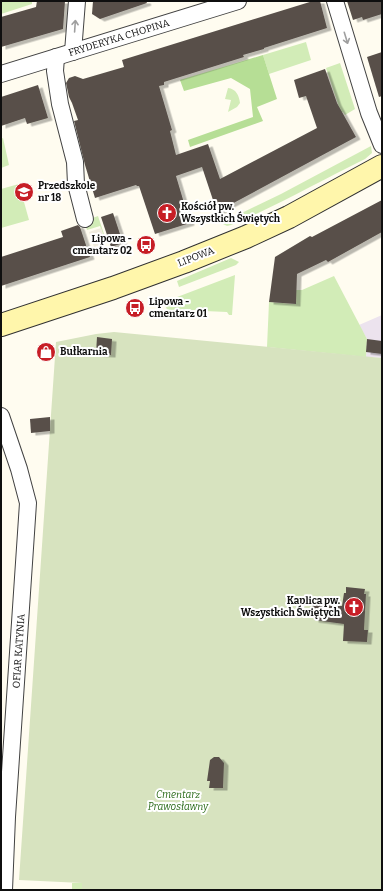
<svg xmlns="http://www.w3.org/2000/svg" width="383" height="891" viewBox="0 0 383 891" font-family="Bitter,serif">
  <style>
    .industrial { fill: #ece3ee }
    .green { fill: #d2ecb7 }
    .forest { fill: #b6de95 }
    .cemetery { fill: #d7e3bf }
    .plaza { fill: #f0ebde }
    .building { fill: #58504a; filter: url(#shadow) }
    .lines { fill: none; stroke-linecap: round; stroke-linejoin: round }
    .street-casing { stroke: #424242; stroke-width: 18 }
    .secondary-casing { stroke: #313131; stroke-width: 24 }
    .street { stroke: #fff; stroke-width: 16 }
    .secondary { stroke: #fff6ab; stroke-width: 22 }
    .oneway { stroke: #9f9f9f }
    .labels { text-anchor: middle; dominant-baseline: central; stroke-width: 4; stroke-linejoin: round; paint-order: stroke }
    .street-label { font-size: 10px; fill: #0f0f0f; stroke: #fff }
    .poi-label { font-size: 10px; font-weight: bold; fill: #0f0f0f; stroke: #fff; text-anchor: start }
    .park-label { font-size: 10px; font-style: italic; fill: #2b6b1a; stroke: #fff }
  </style>
  <defs>
    <filter id="shadow"><feDropShadow dx="4.5" dy="2.5" stdDeviation="0" flood-color="#0004"/></filter>
  </defs>
  <rect width="100%" height="100%" fill="#fffcf0"/>
  <!-- industrial -->
  <path class="industrial" d="M382,315V358L366,357L367,339L359,325Z"/>
  <!-- green -->
  <g class="green">
    <path d="M1,1H32V4L1,14Z"/>
    <path d="M306,42L311,60L269,74L263,55Z"/>
    <path d="M340,63L355,109L345,115L343,112L341,113L326,68Z"/>
    <path d="M228,88C236,89 239,95 240,103L237,107L228,112L231,100L225,99Z"/>
    <path d="M3,138L9,165L1,168V139Z"/>
    <path d="M371,146L372,153L365,159C320,181 277,206 231,225L227,226L221,223L281,194Z"/>
    <path d="M19,184L29,220L1,228V189Z"/>
    <path d="M98,216L107,243H106L100,226L87,230L84,221Z"/>
    <path d="M231,258L239,262L236,265L179,287L177,281Z"/>
    <path d="M235,275L232,315H229L227,312L182,310L168,312L164,302Z"/>
    <path d="M334,276L367,339L366,357L267,347L269,302L296,304V290H302Z"/>
    <path d="M72,883H83L82,890H72Z"/>
  </g>
  <!-- forest -->
  <path class="forest" d="M263,55L277,99L257,107L263,121L190,147L188,140L253,117L250,89L231,78L184,91L180,80Z"/>
  <!-- cemetery -->
  <path class="cemetery" d="M114,332L382,358V890H82V883L19,880L56,342L96,334Z"/>
  <!-- plaza -->
  <path class="plaza" d="M101,228L106,243L94,247L89,232Z"/>
  <!-- building -->
  <g class="building">
    <path d="M37,1H65L63,29L1,47V17L36,7Z"/>
    <path d="M93,1H146L147,3L100,19L92,14Z"/>
    <path d="M313,1H320L327,28L264,48V49L243,55L244,57L164,82V85L159,86L172,130L170,131L176,155L208,144L220,179L317,128L306,96L299,98L294,80L325,69L337,103L356,137L228,206V208L217,212L202,167L176,176L190,223L155,234L139,186H137L136,185L95,198L85,165L74,121L78,120L72,103L69,97L66,83L69,78L75,76L83,79L124,67L122,60Z"/>
    <path d="M347,1H382V14L363,20L362,17L353,20Z"/>
    <path d="M382,52V96L379,97L367,57Z"/>
    <path d="M38,85L48,118L27,124L25,118L1,126V97Z"/>
    <path d="M382,200V232L328,262L326,260L297,274L296,304L269,302L275,257L310,236L312,237Z"/>
    <path d="M113,213L123,243L111,247L101,217Z"/>
    <path d="M78,225L80,227L90,257L1,286V257L63,237L61,231Z"/>
    <path d="M97,337L112,339L111,355L96,354Z"/>
    <path d="M367,339L382,341V354L366,352Z"/>
    <path d="M50,417V431L31,433L30,419Z"/>
    <path d="M346,587L365,589L364,594H366L364,630H368L367,642L343,641L344,624L314,620L315,614H311L313,602L342,606L344,593H346Z"/>
    <path d="M214,757H219L224,763L223,788H209L210,781H207L210,760Z"/>
  </g>
  <g class="lines">
    <defs>
      <g id="street">
        <path d="M335,1L369,113L382,145"/>
        <path d="M73,52L77,1"/>
        <path d="M56,57L55,71L60,104L75,162L76,184L85,219"/>
        <path d="M1,74L238,1"/>
        <path d="M1,416L19,469L28,503L7,817L4,890"/>
      </g>
      <path id="secondary" d="M1,325L113,288L184,262L246,237L289,217L382,166"/>
    </defs>
    <!-- street casing -->
    <use href="#street" class="street-casing"/>
    <!-- secondary casing -->
    <use href="#secondary" class="secondary-casing"/>
    <!-- street -->
    <use href="#street" class="street"/>
    <!-- secondary -->
    <use href="#secondary" class="secondary"/>
  </g>
  <!-- one-way arrows -->
  <defs><path id="oneway-shaft" d="M-6 0H5M1.5-3L5.5 0L1.5 3" fill="none" stroke-width="1.6" stroke-linecap="round" stroke-linejoin="round"/></defs>
  <g class="oneway">
    <use href="#oneway-shaft" transform="translate(75 26) rotate(-86)"/>
    <use href="#oneway-shaft" transform="translate(346 38) rotate(73)"/>
  </g>
  <!-- icons -->
  <defs>
    <symbol id="school-disc" viewBox="-11 -11 22 22"><circle r="9.5" fill="#c71e26" stroke="#fff"/><path d="M0-5L7-2L0 1L-7-2ZM-4 1L0 2.5L4 1V4Q0 6-4 4Z" fill="#fff"/></symbol>
    <symbol id="church-disc" viewBox="-11 -11 22 22"><circle r="9.5" fill="#c71e26" stroke="#fff"/><path d="M-1.2-6h2.4v3.5h3.3v2.4h-3.3V6h-2.4V-.1h-3.3v-2.4h3.3Z" fill="#fff"/></symbol>
    <symbol id="bus-disc" viewBox="-11 -11 22 22"><circle r="9.5" fill="#c71e26" stroke="#fff"/><path d="M-5-6H5V4H4V6H2V4H-2V6H-4V4H-5ZM-3.5-4V0h7V-4ZM-3.5 1.2v1.5H-2V1.2ZM2 1.2v1.5H3.5V1.2Z" fill="#fff"/></symbol>
    <symbol id="shop-disc" viewBox="-11 -11 22 22"><circle r="9.5" fill="#c71e26" stroke="#fff"/><path d="M-5-2.5h2.3a2.7 3.5 0 0 1 5.4 0H5L5.5 6h-11ZM-1.5-2.5h3a1.5 2.3 0 0 0-3 0Z" fill="#fff"/></symbol>
  </defs>
  <g fill-rule="evenodd">
    <use href="#school-disc" x="13" y="181" width="22" height="22"/>
    <use href="#church-disc" x="156" y="202" width="22" height="22"/>
    <use href="#bus-disc" x="135" y="234" width="22" height="22"/>
    <use href="#bus-disc" x="124" y="297" width="22" height="22"/>
    <use href="#shop-disc" x="35" y="341" width="22" height="22"/>
    <use href="#church-disc" x="343" y="596" width="22" height="22"/>
  </g>
  <g class="labels">
    <!-- street labels -->
    <g class="street-label">
      <text transform="translate(119 38) rotate(-17)">FRYDERYKA CHOPINA</text>
      <text transform="translate(196 257) rotate(-21)">LIPOWA</text>
      <text transform="translate(19 651) rotate(-86)">OFIAR KATYNIA</text>
    </g>
    <!-- poi labels -->
    <g class="poi-label">
      <text x="38" y="186">Przedszkole<tspan x="38" dy="12">nr 18</tspan></text>
      <text x="181" y="207">Kościół pw.<tspan x="181" dy="12">Wszystkich Świętych</tspan></text>
      <text x="132" y="239" text-anchor="end">Lipowa -<tspan x="132" dy="12">cmentarz 02</tspan></text>
      <text x="149" y="302">Lipowa -<tspan x="149" dy="12">cmentarz 01</tspan></text>
      <text x="60" y="352">Bułkarnia</text>
      <text x="340" y="601" text-anchor="end">Kaplica pw.<tspan x="340" dy="12">Wszystkich Świętych</tspan></text>
    </g>
    <!-- park labels -->
    <g class="park-label">
      <text x="178" y="795">Cmentarz<tspan x="178" dy="12">Prawosławny</tspan></text>
    </g>
  </g>
  <!-- border -->
  <rect width="383" height="891" fill="none" stroke="#0f0f0f" stroke-width="4"/>
</svg>
